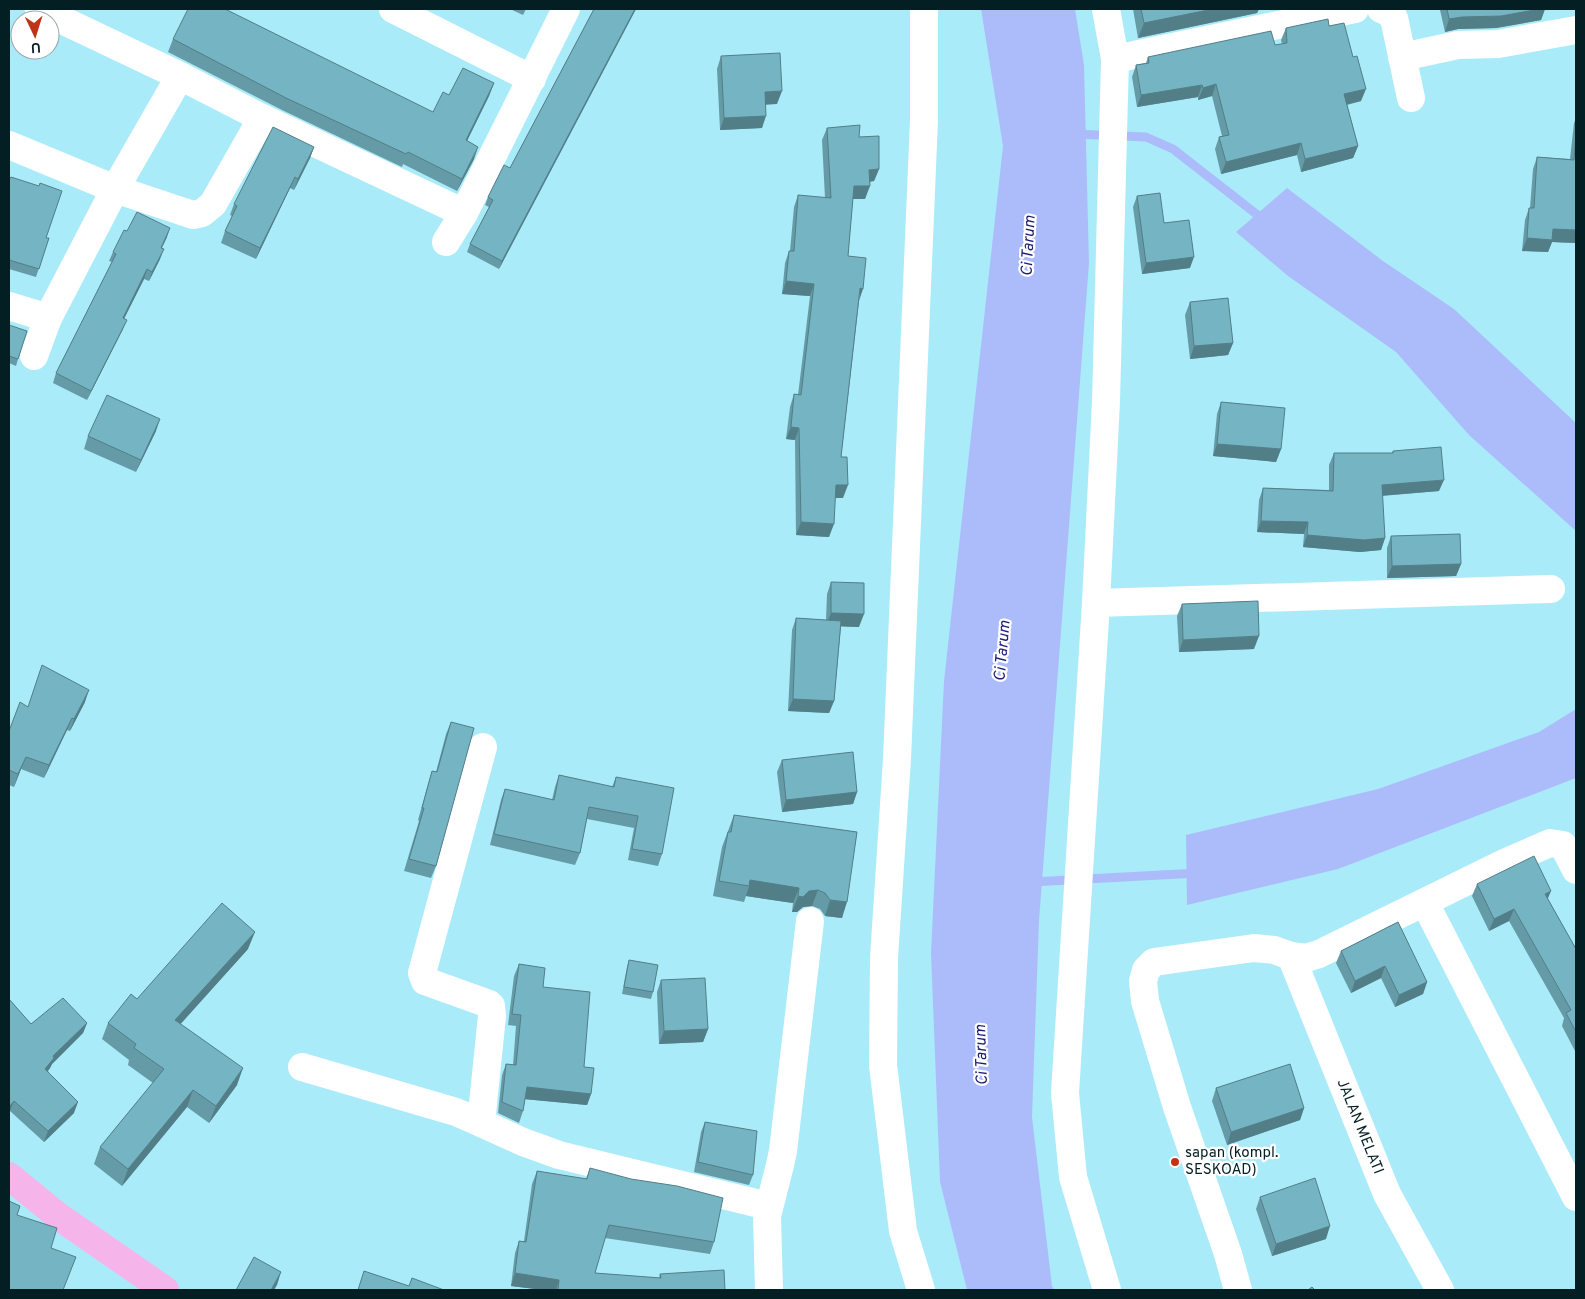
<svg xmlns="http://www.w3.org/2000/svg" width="1585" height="1299" viewBox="0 0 1585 1299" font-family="Overpass,sans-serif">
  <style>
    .water { fill: #acbcfb }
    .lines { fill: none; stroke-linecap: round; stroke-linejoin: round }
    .stream { stroke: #acbcfb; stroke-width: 9 }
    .street { stroke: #fff; stroke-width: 28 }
    .primary { stroke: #f5b5eb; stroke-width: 28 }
    .wall { fill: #659ba7 }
    .shaded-wall { fill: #527e88 }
    .building { fill: #75b4c2; stroke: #527e88 }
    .poi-dot { fill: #bf3417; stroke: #fff; stroke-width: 2 }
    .labels { text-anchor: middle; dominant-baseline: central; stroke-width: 4.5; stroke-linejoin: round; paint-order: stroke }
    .street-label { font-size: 15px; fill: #041f24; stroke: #fff }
    .poi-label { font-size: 15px; fill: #041f24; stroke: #fff; text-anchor: start }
    .water-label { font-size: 16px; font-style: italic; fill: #1c1c73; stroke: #fff }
  </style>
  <rect width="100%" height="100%" fill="#aaebfa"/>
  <!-- water -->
  <g class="water">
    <path d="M981,9H1075L1084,65L1089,263L1039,921L1032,1117L1052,1286L1054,1290H967L940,1182L931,953L944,681L1003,146Z"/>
    <path d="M1287,188L1383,261L1454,309L1576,423V531L1469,435L1396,352L1288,276L1236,232Z"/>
    <path d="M1576,709V778L1338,869L1187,905L1186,835L1378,789L1539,732Z"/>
  </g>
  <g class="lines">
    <!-- stream -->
    <g class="stream">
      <path d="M1074,134L1146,137L1173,149L1264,220"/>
      <path d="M1031,882L1198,873"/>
    </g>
    <!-- street -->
    <g class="street">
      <path d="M39,9L180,76"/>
      <path d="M393,9L532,79"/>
      <path d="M1106,9L1115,59L1106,401L1096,603L1065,1093L1073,1177L1107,1290"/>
      <path d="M1381,9L1388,12L1394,18L1411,98"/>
      <path d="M1402,57L1458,45L1498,44L1576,30"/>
      <path d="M1115,59L1355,9"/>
      <path d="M9,145L115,189L193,215L202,213L213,204L262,118"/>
      <path d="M446,242L464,213"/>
      <path d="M9,306L48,318"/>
      <path d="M34,356L48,318L115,189L180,76L262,118L464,213L566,9"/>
      <path d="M1096,603L1551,589"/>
      <path d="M483,747L422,973L425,981L489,1004L491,1006L492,1016L481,1123L523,1142L559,1155L768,1206"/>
      <path d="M1425,903L1576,1197"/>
      <path id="s1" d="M1291,956L1387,1194L1440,1290"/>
      <path d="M302,1067L456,1112L481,1123"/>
      <path d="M769,1290L767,1216L780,1165L783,1151L810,921"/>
      <path d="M921,1290L903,1231L883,1065L884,958L897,759L924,120V9"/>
      <path d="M1238,1290L1228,1254L1177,1107L1145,1001L1143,981L1146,970L1154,962L1254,948L1274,950L1291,956L1306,958L1319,954L1504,863L1550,843L1563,845L1576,870"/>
    </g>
    <!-- primary -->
    <path class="primary" d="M9,1176L58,1216L165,1290"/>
  </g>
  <!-- wall -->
  <g class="wall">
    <path d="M510,9H526L523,15Z"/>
    <path d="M594,9H636L499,269L467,252L470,244L489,207L485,205L488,197L510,168Z"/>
    <path d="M1133,9H1259L1257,13L1138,38Z"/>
    <path d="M1440,9H1545L1541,20L1496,28L1458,29L1445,32L1440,10Z"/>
    <path d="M1329,26L1361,101L1347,105L1358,146L1353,158L1301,172L1297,155L1221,174L1215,149L1219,137L1222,136L1212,96L1198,100V97L1137,107L1132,77L1136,65L1146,63L1148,57L1275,45L1282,44L1281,40L1286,28Z"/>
    <path d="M173,39L433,112L449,95L494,83L489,96L467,141L474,159L457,191L403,164L402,167L282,110L168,52Z"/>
    <path d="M721,56L777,104H766L762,128L720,130L717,69Z"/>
    <path d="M1576,118V243L1552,242L1548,252L1522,251L1525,220L1529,208H1530L1533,169L1537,157L1570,159L1574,123Z"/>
    <path d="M827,128L859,137L879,169L874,181L870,182L865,199H853L848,256L859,301L841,457L843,498H835L829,537L796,535L795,440L786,439L790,407L794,394L798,395L810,296L782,294L785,263L789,251H790L794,207L798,195L825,198L822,140Z"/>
    <path d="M314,147L310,158L294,190L290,188L256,259L221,243L225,231L232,216L230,215L234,204Z"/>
    <path d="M9,177L46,238H49L36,277L9,269Z"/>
    <path d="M1137,196L1164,223L1190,268L1142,274L1133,207Z"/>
    <path d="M127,231L167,237L162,248L160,259L149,281L144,279L124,318L123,329L87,400L53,383L56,373L112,262L109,261L113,252Z"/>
    <path d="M1190,302L1233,343L1228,355L1190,359L1185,315Z"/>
    <path d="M9,325L18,359L16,366L9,363Z"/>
    <path d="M1221,402L1281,449L1276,462L1213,456L1217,414Z"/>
    <path d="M156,431L136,472L84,449L88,436Z"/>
    <path d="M1393,451L1439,491L1382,496L1385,538L1381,550L1360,552L1303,547L1304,534L1257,532L1259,500L1263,488L1329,490V465L1334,453H1392Z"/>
    <path d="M1391,536L1461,564L1456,576L1387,578V548Z"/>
    <path d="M831,582L859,627L841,626L834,701L829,713L788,711L792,630L796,618L826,620L827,594Z"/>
    <path d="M1182,604L1254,649L1179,652L1177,616Z"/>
    <path d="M85,702L70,731L67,730L44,778L21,769L14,787L9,785V731Z"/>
    <path d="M451,722L436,866L431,878L404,871L419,821L418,820L428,784L432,771L436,772L446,734Z"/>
    <path d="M782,760L857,792L853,804L782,812L777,772Z"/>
    <path d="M559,775L612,787L616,777L662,854L658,866L628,860L634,828L587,819L580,853L575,865L490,845L501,800L505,789L552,800L555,787Z"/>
    <path d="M734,815L857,832L842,918L825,916L820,909L812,906L803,907L797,912H792L793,903L746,896L744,902L713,896L722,847Z"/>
    <path d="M1477,884L1548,899L1576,949V1053L1562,1026L1564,1018L1509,921L1489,931L1472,896Z"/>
    <path d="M1398,922L1427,982L1423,994L1395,1007L1381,978L1351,993L1336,963L1341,951Z"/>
    <path d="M248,949L180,1024L237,1085L209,1123L187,1107L122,1186L94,1164L100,1147L153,1083L128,1065L129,1060L102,1039L108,1023L137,999Z"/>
    <path d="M629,960L653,992L651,999L622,994L627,967Z"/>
    <path d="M519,964L543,987L584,1067L591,1094L587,1105L525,1099L523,1111L519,1123L498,1113L502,1075L506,1064L513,1065L516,1026L508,1025L514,976Z"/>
    <path d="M661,980L708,1029L703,1042L659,1044L657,992Z"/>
    <path d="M9,999L31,1024L87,1023L83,1033L52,1064L50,1068L48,1071L74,1113L44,1142L10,1111L9,1113Z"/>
    <path d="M1216,1088L1304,1108L1300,1120L1227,1145L1212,1101Z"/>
    <path d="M705,1122L753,1175L749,1185L694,1172L701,1132Z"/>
    <path d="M590,1168L714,1242L710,1254L605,1238L595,1273L659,1278L660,1274L725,1290H543L511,1286L515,1253L519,1241H524L532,1184L537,1171L586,1179Z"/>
    <path d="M1260,1197L1326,1239L1272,1256L1256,1209Z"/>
  </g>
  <!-- shaded-wall -->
  <g class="shaded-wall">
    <path d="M635,9H636L499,269L502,261Z"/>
    <path d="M1213,9H1259L1257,13L1138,38L1144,23Z"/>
    <path d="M1540,9H1545L1541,20L1496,28L1458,29L1445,32L1449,19L1462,17Z"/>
    <path d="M494,83L489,96L461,153L466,140Z"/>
    <path d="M1216,84L1212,96L1198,100L1203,88Z"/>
    <path d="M1202,85L1198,97L1137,107L1141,95Z"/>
    <path d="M1366,89L1361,101L1340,106L1344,94Z"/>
    <path d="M782,91L777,104L760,105L765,92Z"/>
    <path d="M766,116L762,128L720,130L724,118Z"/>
    <path d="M1301,143L1297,155L1221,174L1226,162Z"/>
    <path d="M1358,146L1353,158L1301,172L1305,159Z"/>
    <path d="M314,147L310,158L294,190L298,179Z"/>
    <path d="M478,147L474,159L457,191L462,179Z"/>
    <path d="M879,169L874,181L864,182L869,170Z"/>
    <path d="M295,177L290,188L256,259L260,248Z"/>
    <path d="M854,186H870L865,199H850Z"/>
    <path d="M170,228L167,237L157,257L161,248Z"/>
    <path d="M1553,229L1576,230V243L1552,242L1548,252L1522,251L1527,238Z"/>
    <path d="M164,249L160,259L149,281L152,272Z"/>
    <path d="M1194,257L1190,268L1142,274L1146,263Z"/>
    <path d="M147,269L144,279L120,327L123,318Z"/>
    <path d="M786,281L814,284L810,296L782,294Z"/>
    <path d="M860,288L863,289L859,301Z"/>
    <path d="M127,320L123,329L87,400L91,391Z"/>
    <path d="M1233,343L1228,355L1190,359L1194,346Z"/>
    <path d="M160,419L156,431L136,472L141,460Z"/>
    <path d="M791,427L799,428L795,440L786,439Z"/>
    <path d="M1217,444L1281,449L1276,462L1213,456Z"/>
    <path d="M1444,480L1439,491L1377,496L1382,485Z"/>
    <path d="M836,485H848L843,498H831Z"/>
    <path d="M1261,521L1308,522L1304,534L1257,532Z"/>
    <path d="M801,522L834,524L829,537L796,535Z"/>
    <path d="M1307,535L1385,538L1381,550L1360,552L1303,547Z"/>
    <path d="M1461,564L1456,576L1387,578L1392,566Z"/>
    <path d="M831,613L864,614L859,627L826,626Z"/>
    <path d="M1259,636L1254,649L1179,652L1183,640Z"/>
    <path d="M89,690L85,702L70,731L74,719Z"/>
    <path d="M793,699L834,701L829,713L788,711Z"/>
    <path d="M72,718L67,730L44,778L49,765Z"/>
    <path d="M26,757L21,769L14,787L18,774Z"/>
    <path d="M857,792L853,804L782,812L786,800Z"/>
    <path d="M750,880L799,888L793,903L746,896L749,886Z"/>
    <path d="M818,890L812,906L803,907L797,912H792L798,896L809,891Z"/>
    <path d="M1551,891L1546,903L1545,894Z"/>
    <path d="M830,900L847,902L842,918L825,916Z"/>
    <path d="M1514,909L1509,921L1489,931L1494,919Z"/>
    <path d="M255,932L248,949L169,1037L175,1020Z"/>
    <path d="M1385,966L1381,978L1351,993L1355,981Z"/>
    <path d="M1427,982L1423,994L1395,1007L1399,995Z"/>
    <path d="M87,1023L83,1033L52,1064L50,1068L41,1079L45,1069L53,1056Z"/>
    <path d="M708,1029L703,1042L659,1044L664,1031Z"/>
    <path d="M243,1068L237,1085L209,1123L216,1106Z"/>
    <path d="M527,1087L591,1094L587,1105L523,1099Z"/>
    <path d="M193,1090L187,1107L122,1186L128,1169Z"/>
    <path d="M14,1101L10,1111L9,1113V1107Z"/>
    <path d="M78,1102L74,1113L44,1142L48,1131Z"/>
    <path d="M1304,1108L1300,1120L1227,1145L1231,1132Z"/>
    <path d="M1330,1226L1326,1239L1272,1256L1276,1244Z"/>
    <path d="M281,1272L277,1285L274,1290H271Z"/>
    <path d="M515,1273L559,1280L556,1290H543L511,1286Z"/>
  </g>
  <!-- building -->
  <g class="building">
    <path d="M188,9H225L433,112L443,92L449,95L463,68L494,83L466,140L478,147L462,179L408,152L406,154L286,98L173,39Z"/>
    <path d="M594,9H635L502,261L470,244L493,200L488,197L504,165L510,168Z"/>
    <path d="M1141,9H1213L1144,23Z"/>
    <path d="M1447,9H1540L1501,16L1462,17L1449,19Z"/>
    <path d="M1328,19L1329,26L1344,23L1353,57L1357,56L1366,89L1344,94L1358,146L1305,159L1301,143L1226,162L1219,137L1229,135L1216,84L1203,88L1202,85L1141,95L1136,65L1149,63L1148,57L1271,31L1275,45L1287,43L1286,28Z"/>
    <path d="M780,53L782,91L765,92L766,116L724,118L721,56Z"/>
    <path d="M860,125L859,137L879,136V169L869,170L870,186H854L848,256L866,258L863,289L860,288L841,457H847L848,485H836L834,524L801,522L799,428L791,427L794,394L801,395L814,284L786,281L789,251H794L798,195L831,198L827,128Z"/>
    <path d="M273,127L314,147L298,179L295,177L260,248L225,231L237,206L234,204Z"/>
    <path d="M1576,135V230L1553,229L1552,240L1527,238L1529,208H1534L1537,157L1574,160Z"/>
    <path d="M9,177L11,178V177L39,186L40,183L62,191L46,238H49L39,269L9,260Z"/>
    <path d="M1160,193L1164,223L1189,220L1194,257L1146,263L1137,196Z"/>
    <path d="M137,212L170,228L161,248L164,249L152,272L147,269L123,318L127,320L91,391L56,373L116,254L113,252L124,230L127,231Z"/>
    <path d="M1228,298L1233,343L1194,346L1190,302Z"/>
    <path d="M9,325L27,331L18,359L9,356Z"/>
    <path d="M107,395L160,419L141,460L88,436Z"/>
    <path d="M1221,402L1285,408L1281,449L1217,444Z"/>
    <path d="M1441,447L1444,480L1382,485L1385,538L1364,540L1307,535L1308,522L1261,521L1263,488L1333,491L1334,453H1393V451Z"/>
    <path d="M1460,534L1461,564L1392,566L1391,536Z"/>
    <path d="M831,582L864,583V614L831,613Z"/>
    <path d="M1258,601L1259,636L1183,640L1182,604Z"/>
    <path d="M796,618L841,621L834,701L793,699Z"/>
    <path d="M42,665L89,690L74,719L72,718L49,765L26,757L18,774L9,770V731L20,702L28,707Z"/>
    <path d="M451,722L474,728L436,866L409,859L424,808H422L432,771L437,772Z"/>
    <path d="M853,752L857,792L786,800L782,760Z"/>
    <path d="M559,775L614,787L616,777L674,788L662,854L632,849L638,816L589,807L580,853L494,834L505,789L554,800Z"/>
    <path d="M734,815L857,832L847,902L830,900L825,893L818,890L809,891L803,897L798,896L799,888L750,880L749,886L719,881L728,832H731Z"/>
    <path d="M1534,856L1551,891L1545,894L1576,949V1032L1566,1013L1571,1010L1514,909L1494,919L1477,884Z"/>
    <path d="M222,903L255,932L175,1020L243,1068L216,1106L193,1090L128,1169L100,1147L164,1069L134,1048L136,1044L108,1023L131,994L137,999Z"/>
    <path d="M1398,922L1427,982L1399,995L1385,966L1355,981L1341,951Z"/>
    <path d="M629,960L658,965L653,992L624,987Z"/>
    <path d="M519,964L545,968L543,987L590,992L584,1067L594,1068L591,1094L527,1087L523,1111L502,1102L506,1064L516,1065L521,1015L512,1014Z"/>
    <path d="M705,978L708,1029L664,1031L661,980Z"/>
    <path d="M63,998L87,1023L53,1056L54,1058L45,1069L78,1102L48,1131L14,1101L9,1107V999L31,1024Z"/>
    <path d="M1290,1064L1304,1108L1231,1132L1216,1088Z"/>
    <path d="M705,1122L757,1131L753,1175L698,1162Z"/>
    <path d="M590,1168L631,1179L677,1186L723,1198L714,1242L609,1225L595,1273L661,1278L660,1274L724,1270L725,1290H558L559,1280L515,1273L519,1241L526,1242L537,1171L587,1179Z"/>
    <path d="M1315,1178L1330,1226L1276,1244L1260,1197Z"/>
    <path d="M9,1201L20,1206L17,1215L57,1228L51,1248L76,1257L63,1290H9Z"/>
    <path d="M254,1257L281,1272L271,1290H236Z"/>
    <path d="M364,1271L409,1286L412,1278L444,1290H358Z"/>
    <path d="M1312,1287L1315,1290H1308Z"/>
  </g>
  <!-- markers -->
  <circle class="poi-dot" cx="1175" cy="1162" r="5"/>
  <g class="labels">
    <!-- street labels -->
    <g class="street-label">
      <text stroke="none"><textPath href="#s1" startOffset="184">JALAN MELATI</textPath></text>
    </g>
    <!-- poi labels -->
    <g class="poi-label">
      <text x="1185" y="1153">sapan (kompl.<tspan x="1185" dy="17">SESKOAD)</tspan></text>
    </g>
    <!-- water labels -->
    <g class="water-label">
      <text transform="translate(1029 246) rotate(-87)">Ci Tarum</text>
      <text transform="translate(1003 651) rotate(-85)">Ci Tarum</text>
      <text transform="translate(982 1055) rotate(-92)">Ci Tarum</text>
    </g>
  </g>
  <!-- border -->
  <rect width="1585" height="1299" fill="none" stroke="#041f24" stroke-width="20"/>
  <!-- north arrow -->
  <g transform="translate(35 35) rotate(176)"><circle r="24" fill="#ffffff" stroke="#9ba5a7"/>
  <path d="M0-4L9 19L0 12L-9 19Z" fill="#bf3417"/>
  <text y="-8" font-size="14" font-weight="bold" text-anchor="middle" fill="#041f24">U</text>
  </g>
</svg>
